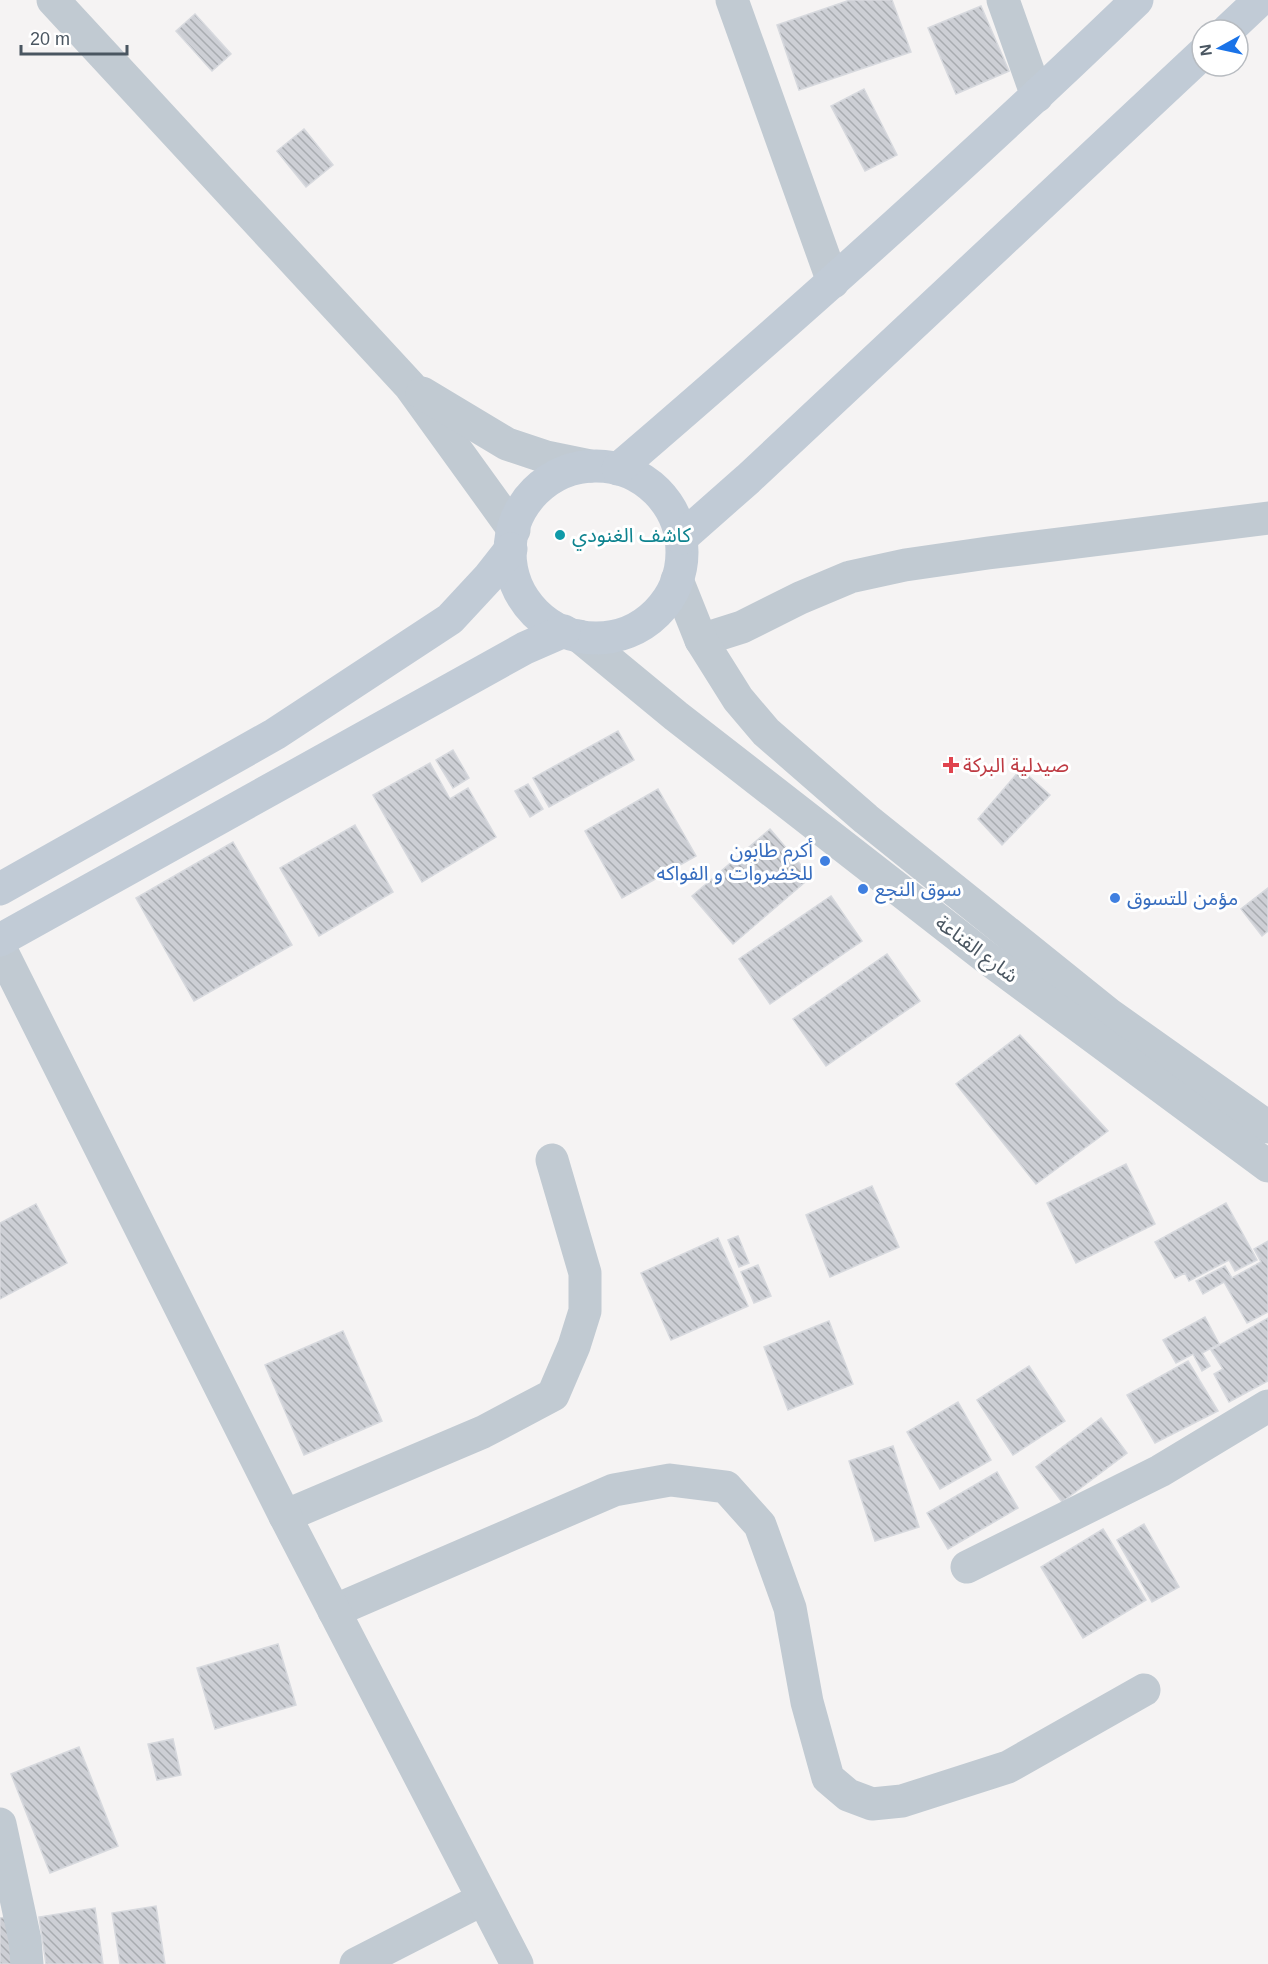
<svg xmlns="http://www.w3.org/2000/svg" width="1268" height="1964" viewBox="0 0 1268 1964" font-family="Helvetica,'Noto Sans Arabic',sans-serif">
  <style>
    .building { fill: url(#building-back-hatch); stroke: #d7d9de; stroke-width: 1.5 }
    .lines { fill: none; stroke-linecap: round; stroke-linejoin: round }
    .minor { stroke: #c1cad2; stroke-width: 33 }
    .tertiary { stroke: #c1cad2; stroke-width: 33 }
    .secondary { stroke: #c1cbd6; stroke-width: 33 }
    .culture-dot { fill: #0f9aa8; stroke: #fff; stroke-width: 2 }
    .health-dot { fill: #e0444e; stroke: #fff; stroke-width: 2 }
    .shop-dot { fill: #3f7fe0; stroke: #fff; stroke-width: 2 }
    .labels { text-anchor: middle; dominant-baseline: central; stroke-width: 6; stroke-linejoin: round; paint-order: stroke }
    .culture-label { font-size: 20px; fill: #0d838f; stroke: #fff; text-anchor: start }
    .health-label { font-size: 20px; fill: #be3a42; stroke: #fff; text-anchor: start }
    .shop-label { font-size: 20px; fill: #366cbe; stroke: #fff; text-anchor: start }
    .street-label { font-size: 20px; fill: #4a5661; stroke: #fff }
  </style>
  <defs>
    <pattern id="building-back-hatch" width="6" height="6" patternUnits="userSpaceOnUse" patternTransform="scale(1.5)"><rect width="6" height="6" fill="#cdcfd5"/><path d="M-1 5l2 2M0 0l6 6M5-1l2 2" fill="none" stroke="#a8abb0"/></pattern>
  </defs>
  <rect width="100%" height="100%" fill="#f5f3f3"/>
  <!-- building -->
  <g class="building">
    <path d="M850,0H892L911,52L799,90L777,25Z"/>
    <path d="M981,6L1009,71L956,94L928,28Z"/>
    <path d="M195,14L231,54L212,71L176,31Z"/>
    <path d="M864,89L897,155L865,171L831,106Z"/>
    <path d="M304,129L333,165L306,187L277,151Z"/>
    <path d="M618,731L634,760L549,807L533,778Z"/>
    <path d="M453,750L469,778L453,788L436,760Z"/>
    <path d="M430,763L450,799L468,788L496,837L422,882L373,795Z"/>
    <path d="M1021,769L1050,795L1002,845L978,819Z"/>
    <path d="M528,784L543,809L530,817L515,791Z"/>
    <path d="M658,789L696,856L622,898L585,831Z"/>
    <path d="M355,825L393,892L319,936L280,868Z"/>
    <path d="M770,829L811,877L733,944L692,896Z"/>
    <path d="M233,842L292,945L194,1001L136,898Z"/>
    <path d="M1268,888V931L1262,936L1241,909Z"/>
    <path d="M831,896L862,941L770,1004L739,959Z"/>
    <path d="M887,954L920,1001L826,1066L793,1019Z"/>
    <path d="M1020,1035L1108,1131L1036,1184L956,1084Z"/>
    <path d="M1126,1164L1155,1224L1076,1263L1047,1203Z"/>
    <path d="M872,1186L899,1247L830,1277L806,1215Z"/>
    <path d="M1226,1203L1257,1260L1235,1271L1229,1260L1189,1281L1185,1273L1175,1278L1155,1242Z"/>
    <path d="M36,1204L67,1263L0,1299V1223Z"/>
    <path d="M738,1236L749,1263L739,1267L728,1240Z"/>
    <path d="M718,1238L748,1306L671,1340L641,1273Z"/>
    <path d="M1268,1241V1312L1247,1323L1224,1282L1203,1294L1196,1281L1225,1266L1232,1278L1261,1262L1254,1249Z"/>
    <path d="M758,1265L771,1296L754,1303L741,1272Z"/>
    <path d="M1205,1317L1219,1344L1202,1353L1210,1366L1202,1371L1193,1354L1176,1363L1163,1340Z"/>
    <path d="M1268,1318V1381L1229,1402L1214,1374L1223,1369L1211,1350Z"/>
    <path d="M829,1321L853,1384L788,1410L764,1347Z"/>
    <path d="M343,1331L382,1421L304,1455L265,1365Z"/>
    <path d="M1188,1361L1218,1411L1155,1443L1127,1395Z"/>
    <path d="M1029,1366L1065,1421L1013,1455L977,1400Z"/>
    <path d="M958,1402L991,1460L940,1489L907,1432Z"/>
    <path d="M1101,1418L1127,1453L1062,1502L1036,1467Z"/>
    <path d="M893,1446L919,1527L875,1541L849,1461Z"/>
    <path d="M997,1472L1018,1508L948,1549L927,1513Z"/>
    <path d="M1144,1524L1179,1587L1152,1602L1117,1540Z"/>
    <path d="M1103,1529L1146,1600L1083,1638L1041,1567Z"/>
    <path d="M278,1644L296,1705L215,1729L197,1668Z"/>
    <path d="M173,1739L181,1775L157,1780L148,1744Z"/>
    <path d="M79,1747L118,1846L50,1873L11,1774Z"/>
    <path d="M156,1906L165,1964H120L112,1913Z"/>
    <path d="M95,1908L103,1964H46L39,1917Z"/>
    <path d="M6,1917L12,1964H0V1918Z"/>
  </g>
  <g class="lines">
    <!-- minor -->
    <g class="minor">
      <path d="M732,0L833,282"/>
      <path d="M1003,0L1037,96"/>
      <path d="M701,640L742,627L800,598L850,577L905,565L988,553L1268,518"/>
      <path d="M285,1516L483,1432L553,1395L574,1346L585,1311V1273L552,1160"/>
      <path d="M967,1567L1160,1471L1268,1406"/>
      <path d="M334,1611L614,1490L670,1480L726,1487L760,1525L790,1608L807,1702L828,1778L848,1795L872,1804L902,1801L1008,1767L1144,1690"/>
      <path d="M0,1824L25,1940L27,1964"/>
      <path d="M356,1964L483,1899"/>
    </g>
    <!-- tertiary -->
    <g class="tertiary">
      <path d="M53,0L410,386L514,530"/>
      <path d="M422,393L507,444L546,457L590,466"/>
      <path d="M677,580L701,640L738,699L766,732L866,819L1110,1015L1268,1127"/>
      <path d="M579,636L676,716L983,955L1268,1166"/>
      <path d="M0,948L285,1516L517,1964"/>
    </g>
    <!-- secondary -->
    <g class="secondary">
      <path d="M1228,30L1260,0"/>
      <circle cx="596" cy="552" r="86"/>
      <path d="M618,469C795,317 969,162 1137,0"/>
      <path d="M681,538L748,479L1202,54"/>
      <path d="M0,889L275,734L450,619L489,577L511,549"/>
      <path d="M0,940L525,648L564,631"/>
    </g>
  </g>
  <!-- markers -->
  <circle class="culture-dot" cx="560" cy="535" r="6"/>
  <path class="health-dot" d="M948 756h6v6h6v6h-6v6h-6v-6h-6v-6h6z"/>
  <g class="shop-dot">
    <circle cx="825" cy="861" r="6"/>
    <circle cx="863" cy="889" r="6"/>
    <circle cx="1115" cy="898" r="6"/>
  </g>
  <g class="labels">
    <!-- culture labels -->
    <g class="culture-label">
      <text x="572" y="535">كاشف الغنودي</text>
    </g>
    <!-- health labels -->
    <g class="health-label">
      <text x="963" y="765">صيدلية البركة</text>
    </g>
    <!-- shop labels -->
    <g class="shop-label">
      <text x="813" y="850" text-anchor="end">أكرم طابون<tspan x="813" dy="23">للخضروات و الفواكه</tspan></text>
      <text x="875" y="889">سوق النجع</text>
      <text x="1127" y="898">مؤمن للتسوق</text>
    </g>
    <!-- street labels -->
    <g class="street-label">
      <text transform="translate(977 949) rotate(37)">شارع القناعة</text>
    </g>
  </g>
  <!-- north arrow -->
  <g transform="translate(1220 48) rotate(262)"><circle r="28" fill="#ffffff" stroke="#b7bbc0" stroke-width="1.5"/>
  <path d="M0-4.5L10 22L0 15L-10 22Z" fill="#1a73e8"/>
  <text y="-9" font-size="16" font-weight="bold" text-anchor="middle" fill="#4a5661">N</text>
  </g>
  <!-- scale -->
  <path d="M21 45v9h106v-9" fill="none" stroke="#4a5661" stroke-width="3"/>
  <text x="30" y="45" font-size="18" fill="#4a5661" stroke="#ffffff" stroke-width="4.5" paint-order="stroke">20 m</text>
</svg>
